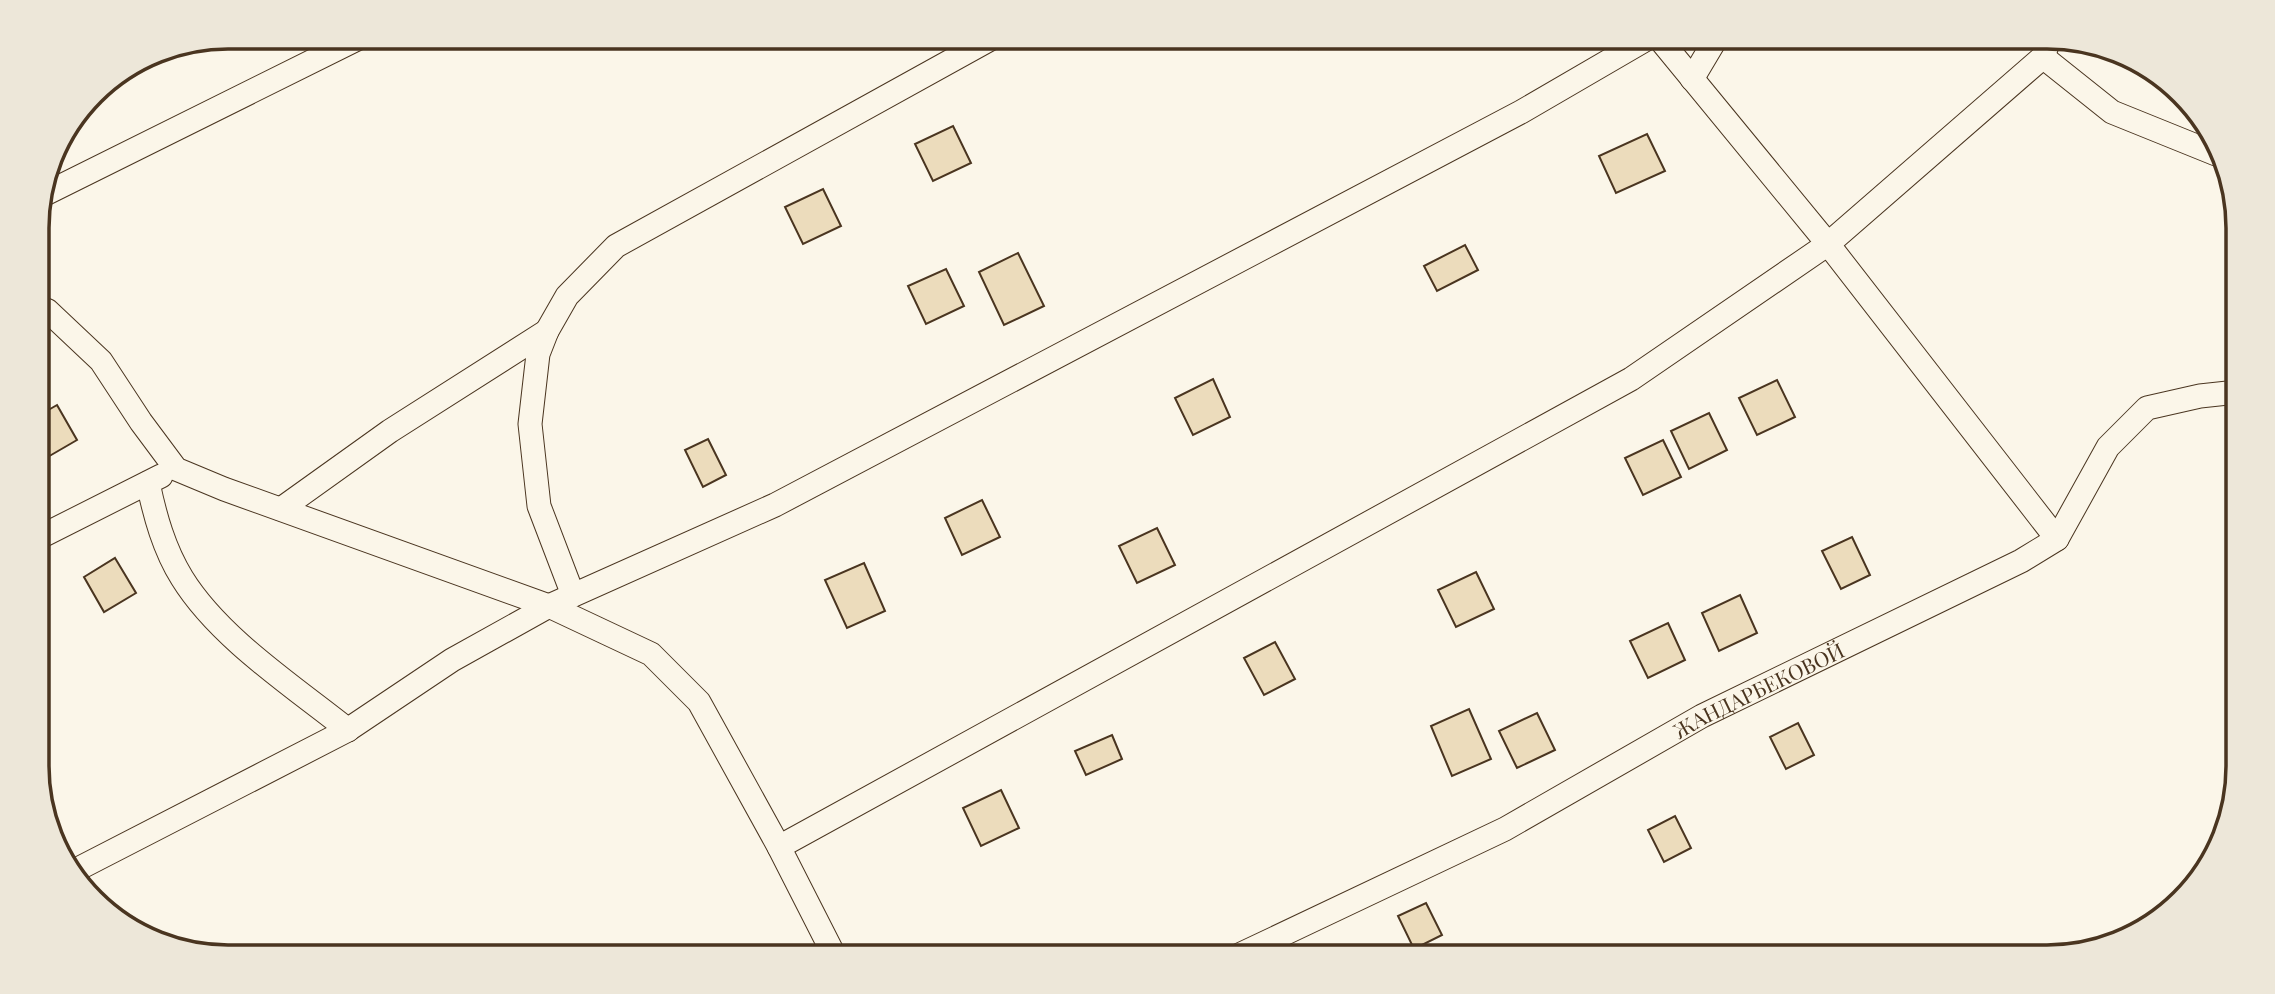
<svg xmlns="http://www.w3.org/2000/svg" width="2275" height="994" viewBox="0 0 2275 994" font-family="'Playfair Display',serif">
  <style>
    .building { fill: #ecdcbc; stroke: #4a3520; stroke-width: 2 }
    .lines { fill: none; stroke-linecap: round; stroke-linejoin: round }
    .minor-casing { stroke: #4a3520; stroke-width: 25 }
    .minor { stroke: #fbf6e9; stroke-width: 23 }
    .labels { text-anchor: middle; dominant-baseline: central; stroke-width: 5; stroke-linejoin: round; paint-order: stroke }
    .street-label { font-size: 21px; fill: #4a3520; stroke: #fbf6e9 }
    .rim { fill: none; stroke: #4a3520; stroke-width: 3.5 }
  </style>
  <rect width="100%" height="100%" fill="#fbf6e9"/>
  <!-- building -->
  <g class="building">
    <path d="M1293,37H1325L1299,49Z"/>
    <path d="M953,126L971,163L933,181L915,144Z"/>
    <path d="M1647,134L1665,171L1616,193L1599,156Z"/>
    <path d="M823,189L841,226L803,244L785,207Z"/>
    <path d="M1465,245L1478,270L1437,291L1424,266Z"/>
    <path d="M1018,253L1044,306L1004,325L979,272Z"/>
    <path d="M946,269L964,306L926,324L908,286Z"/>
    <path d="M1213,379L1230,417L1193,435L1175,398Z"/>
    <path d="M1777,380L1795,417L1757,435L1739,398Z"/>
    <path d="M57,405L77,440L46,458L38,444V416Z"/>
    <path d="M1709,413L1727,450L1689,469L1671,431Z"/>
    <path d="M708,439L726,475L703,487L685,450Z"/>
    <path d="M1663,440L1681,477L1643,495L1625,458Z"/>
    <path d="M982,500L1000,537L962,555L945,518Z"/>
    <path d="M1157,528L1175,565L1137,583L1119,546Z"/>
    <path d="M1852,537L1870,575L1841,589L1822,551Z"/>
    <path d="M115,558L136,593L104,612L84,577Z"/>
    <path d="M864,563L885,611L847,628L825,580Z"/>
    <path d="M1476,572L1494,609L1456,627L1438,590Z"/>
    <path d="M1740,595L1757,633L1719,651L1702,613Z"/>
    <path d="M1668,623L1685,660L1648,678L1630,641Z"/>
    <path d="M1275,642L1295,679L1264,695L1244,658Z"/>
    <path d="M1469,709L1491,759L1452,776L1431,726Z"/>
    <path d="M1537,713L1555,750L1517,768L1499,731Z"/>
    <path d="M1798,723L1814,755L1786,769L1770,737Z"/>
    <path d="M1112,735L1122,759L1086,775L1075,751Z"/>
    <path d="M1001,790L1019,828L981,846L963,808Z"/>
    <path d="M1675,816L1691,848L1664,862L1648,830Z"/>
    <path d="M1426,903L1442,935L1414,949L1398,916Z"/>
  </g>
  <g class="lines">
    <defs>
      <g id="minor">
        <path d="M1658,37L1828,244L2057,539"/>
        <path d="M2043,57L2112,112L2216,154"/>
        <path d="M1692,79L1717,37"/>
        <path d="M43,195L361,37"/>
        <path d="M37,306L48,311L101,361L141,422L176,469L224,489L549,606L651,654L699,702L779,847L835,957"/>
        <path d="M148,483C155,516 164,549 182,578C219,638 293,686 348,730"/>
        <path d="M281,509L390,431L547,331"/>
        <path d="M38,538L161,476"/>
        <path d="M573,595L539,506L530,424L538,354L547,331L567,296L616,246L994,37"/>
        <path d="M779,847L1631,379L1828,244L2043,57L2050,37"/>
        <path d="M72,872L346,731L452,660L549,606L775,505L1521,112L1650,37"/>
        <path id="s1" d="M1235,957L1505,829L1702,716L2021,561L2057,539L2108,447L2147,408L2200,396L2237,392"/>
      </g>
    </defs>
    <!-- minor casing -->
    <use href="#minor" class="minor-casing"/>
    <!-- minor -->
    <use href="#minor" class="minor"/>
  </g>
  <g class="labels">
    <!-- street labels -->
    <g class="street-label">
      <text stroke="none"><textPath href="#s1" startOffset="588">ЖАНДАРБЕКОВОЙ</textPath></text>
    </g>
  </g>
  <!-- crop -->
  <path d="M0 0H2275V994H0ZM228 49H2047A179 179 0 0 1 2226 228V766A179 179 0 0 1 2047 945H228A179 179 0 0 1 49 766V228A179 179 0 0 1 228 49Z" fill="#ede7d9" fill-rule="evenodd"/>
  <path class="rim" d="M228 49H2047A179 179 0 0 1 2226 228V766A179 179 0 0 1 2047 945H228A179 179 0 0 1 49 766V228A179 179 0 0 1 228 49Z"/>
</svg>
